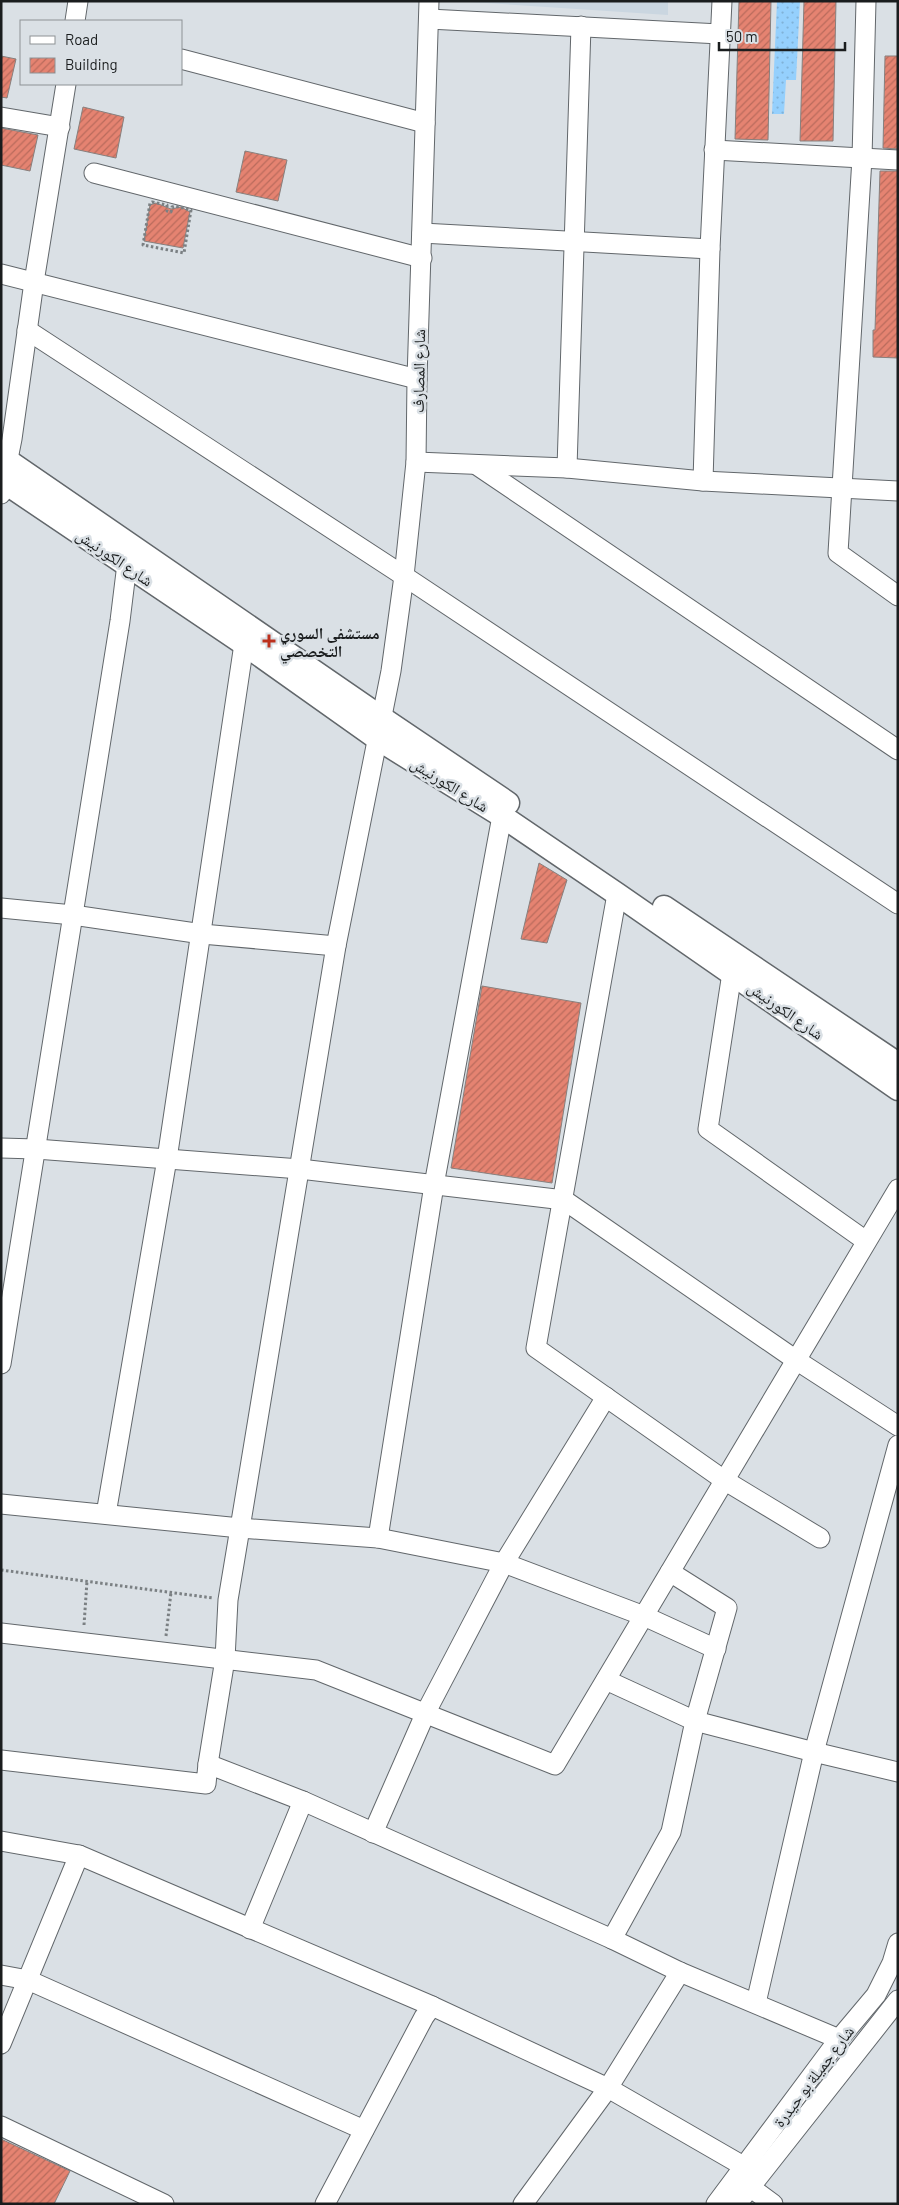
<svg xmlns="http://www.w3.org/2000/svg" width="899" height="2205" viewBox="0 0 899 2205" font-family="Barlow,'Noto Naskh Arabic',sans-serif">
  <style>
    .built { fill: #cad6e0 }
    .garden { fill: url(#garden-dots) }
    .building { fill: url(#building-hatch); stroke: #87807e }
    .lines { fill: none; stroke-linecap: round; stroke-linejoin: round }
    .minor-casing { stroke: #62676b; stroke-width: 21 }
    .tertiary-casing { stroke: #62676b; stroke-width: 25 }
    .path { stroke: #7b8083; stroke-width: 3; stroke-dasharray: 2.5 2.5; stroke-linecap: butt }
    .minor { stroke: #fff; stroke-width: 19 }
    .tertiary { stroke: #fff; stroke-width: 22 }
    .poi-dot { fill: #bc301d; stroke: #dae0e5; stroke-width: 2 }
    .labels { text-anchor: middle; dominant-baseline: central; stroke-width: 5; stroke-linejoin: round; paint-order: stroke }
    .street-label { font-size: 16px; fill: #1a1d1e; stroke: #dae0e5 }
    .poi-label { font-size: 16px; font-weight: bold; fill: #1a1d1e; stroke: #dae0e5; text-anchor: start }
  </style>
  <defs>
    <pattern id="garden-dots" width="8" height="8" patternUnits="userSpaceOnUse" patternTransform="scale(1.25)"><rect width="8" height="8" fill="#95d0fd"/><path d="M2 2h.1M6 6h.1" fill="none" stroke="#80b2d8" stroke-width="1.8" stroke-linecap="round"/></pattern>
    <pattern id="building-hatch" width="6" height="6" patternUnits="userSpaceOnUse" patternTransform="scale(1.25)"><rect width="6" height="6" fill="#e58371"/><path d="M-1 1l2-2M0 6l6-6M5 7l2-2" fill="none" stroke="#b96b5c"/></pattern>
  </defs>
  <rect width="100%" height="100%" fill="#dae0e5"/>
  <!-- built -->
  <path class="built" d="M455,1H668V15Z"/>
  <!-- garden -->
  <path class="garden" d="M777,1H800L796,80H786L784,114H772Z"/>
  <!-- building -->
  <g class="building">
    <path d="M739,1H771L768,140L735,139Z"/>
    <path d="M804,1H836L833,141H800Z"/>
    <path d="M1,56L16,59L7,98L1,97Z"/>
    <path d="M885,56H898V149L883,148Z"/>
    <path d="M83,107L124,117L116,158L74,149Z"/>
    <path d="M1,128L38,135L30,171L1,165Z"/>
    <path d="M245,151L287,160L278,201L236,192Z"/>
    <path d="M880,171H898V358L873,357V330H875Z"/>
    <path d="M156,203L171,209L181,207L190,212L183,248L144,241L150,205Z"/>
    <path d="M539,863L567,880L547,943L521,939Z"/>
    <path d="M482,986L581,1003L552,1183L451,1168Z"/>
    <path d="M1,2139L70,2171L54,2204H1Z"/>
  </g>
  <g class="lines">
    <defs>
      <g id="minor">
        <path d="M866,1L862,158L838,553L898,596"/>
        <path d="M429,19L720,34"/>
        <path d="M75,21L78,1"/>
        <path d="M181,59L425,123"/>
        <path d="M1,117L60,127"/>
        <path d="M714,150L898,160"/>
        <path d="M94,173L422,258"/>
        <path d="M422,233L710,249"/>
        <path d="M1,274L417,379"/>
        <path d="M27,330L404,576L898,904"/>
        <path d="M416,462L567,468L703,481L898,491"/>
        <path d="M478,466L898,750"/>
        <path d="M567,468L581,26"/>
        <path d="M703,481L710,249L722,1"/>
        <path d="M1,494L12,439L34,282L66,84"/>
        <path d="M617,894L536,1348L724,1480L820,1538"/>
        <path d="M1,908L73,915L202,934L336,946"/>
        <path d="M732,973L708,1129L866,1241"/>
        <path d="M1,1148L36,1149L300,1169L564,1200L796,1360L898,1426"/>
        <path d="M1,1364L120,621L127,564"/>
        <path d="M1,1504L240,1528L378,1538L504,1563L644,1616L716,1649"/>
        <path d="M106,1514L167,1159L244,644"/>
        <path d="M378,1538L434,1185L502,816"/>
        <path d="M1,1633L316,1670L555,1765L898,1189"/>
        <path d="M606,1680L695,1721L814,1752L898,1772"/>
        <path d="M1,1760L206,1784L208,1764L303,1801L612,1939L680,1972L839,2039"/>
        <path d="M208,1764L225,1659L228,1600L240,1528L336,946L391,671L404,576L416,462L417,379L429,1"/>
        <path d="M373,1833L426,1712L504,1563L606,1397"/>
        <path d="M1,1841L79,1855L432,2006L608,2088L745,2167"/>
        <path d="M250,1929L303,1801"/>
        <path d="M612,1939L671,1832L695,1721L727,1608L670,1572"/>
        <path d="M1,1975L28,1980L364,2130"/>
        <path d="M756,2003L814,1752L898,1445"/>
        <path d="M1,2044L79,1855"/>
        <path d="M1,2126L164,2204"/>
        <path d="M750,2187L773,2204"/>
        <path d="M325,2204L424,2017L432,2006"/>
        <path d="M523,2204L608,2088L680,1972"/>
        <path d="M716,2204L839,2039L876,1995L892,1963L898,1943"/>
        <path d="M737,2204L898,2000"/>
      </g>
      <g id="tertiary">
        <path d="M1,456L382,718L508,803"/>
        <path d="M1,480L244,644L378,739L502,816L617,894L898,1089"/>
        <path d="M664,907L898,1064"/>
      </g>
    </defs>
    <!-- minor casing -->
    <use href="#minor" class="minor-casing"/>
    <!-- tertiary casing -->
    <use href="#tertiary" class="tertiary-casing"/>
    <!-- path -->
    <g class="path">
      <path d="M152,202L167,205V211L171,212L172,207L175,206L191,210L184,253L143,245L150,203Z"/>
      <path d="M1,1570L213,1598"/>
      <path d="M84,1625L87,1581"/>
      <path d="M166,1636L171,1592"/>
    </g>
    <!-- minor -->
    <use href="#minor" class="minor"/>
    <!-- tertiary -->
    <use href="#tertiary" class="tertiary"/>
  </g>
  <!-- markers -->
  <path class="poi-dot" d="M266.5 633.5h5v5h5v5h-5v5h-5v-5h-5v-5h5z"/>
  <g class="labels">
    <!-- street labels -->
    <g class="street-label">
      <text transform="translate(418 371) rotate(-89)">شارع المصارف</text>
      <text transform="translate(115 557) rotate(34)">شارع الكورنيش</text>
      <text transform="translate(450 784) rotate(32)">شارع الكورنيش</text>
      <text transform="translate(786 1010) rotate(35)">شارع الكورنيش</text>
      <text transform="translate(813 2076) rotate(-53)">شارع جميلة بو حيدرة</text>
    </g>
    <!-- poi labels -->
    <g class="poi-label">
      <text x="280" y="632">مستشفى السوري<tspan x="280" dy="18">التخصصي</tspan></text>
    </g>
  </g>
  <!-- border -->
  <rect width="899" height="2205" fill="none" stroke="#1a1d1e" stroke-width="5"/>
  <!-- legend -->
  <rect x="20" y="20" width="162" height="65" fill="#dae0e5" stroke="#8d9295"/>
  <rect x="30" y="36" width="25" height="8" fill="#ffffff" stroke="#8d9295"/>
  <text x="65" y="45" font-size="15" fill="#1a1d1e">Road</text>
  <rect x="30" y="58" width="25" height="15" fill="url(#building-hatch)" stroke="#8d9295"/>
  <text x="65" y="70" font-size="15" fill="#1a1d1e">Building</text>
  <!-- scale -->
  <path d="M719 42v8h126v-8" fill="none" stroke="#1a1d1e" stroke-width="2.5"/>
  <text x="726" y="42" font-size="15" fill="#1a1d1e" stroke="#dae0e5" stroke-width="4" paint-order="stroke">50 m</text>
</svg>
